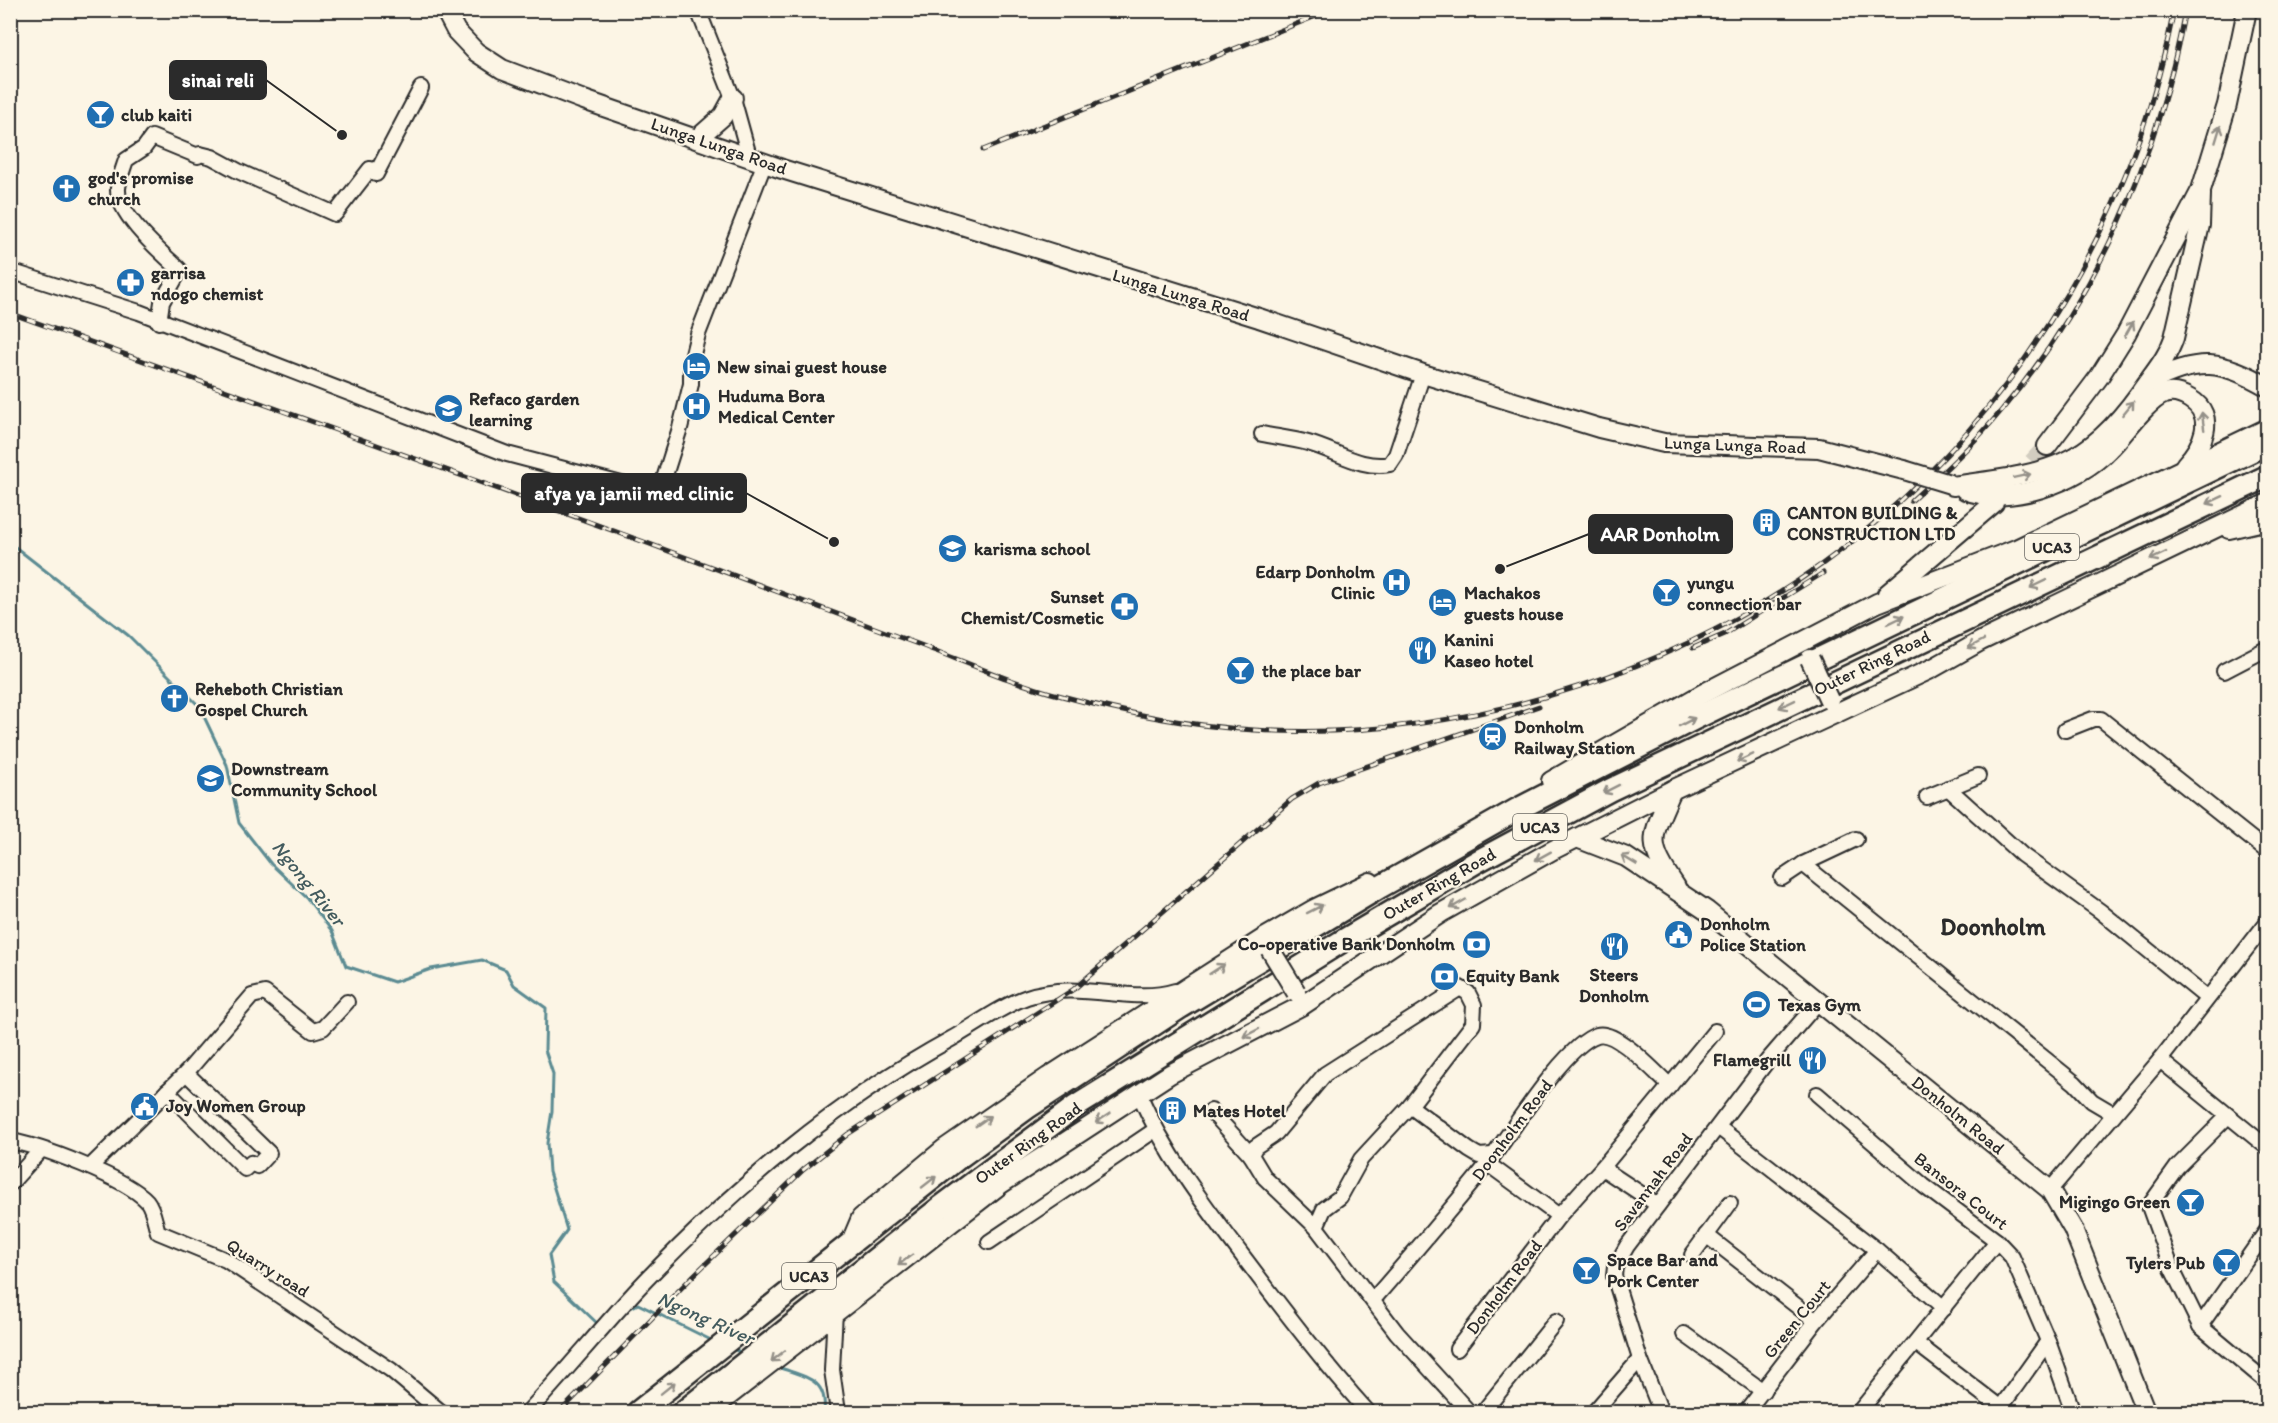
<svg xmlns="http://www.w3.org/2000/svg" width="2278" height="1423" viewBox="0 0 2278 1423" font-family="Itim,sans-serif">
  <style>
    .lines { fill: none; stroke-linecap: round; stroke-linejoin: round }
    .stream { stroke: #5b8b92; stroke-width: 3 }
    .secondary-tunnel { stroke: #d2cdc0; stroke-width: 18; stroke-dasharray: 18 9; stroke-linecap: butt }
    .street-casing { stroke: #2b2b2b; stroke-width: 18 }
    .secondary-casing { stroke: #2b2b2b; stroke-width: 22 }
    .primary-casing { stroke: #2b2b2b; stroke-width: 26 }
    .street { stroke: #fcf5e5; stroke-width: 14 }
    .secondary { stroke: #fcf5e5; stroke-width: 18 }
    .primary { stroke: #fcf5e5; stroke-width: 21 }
    .rail-casing { stroke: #2b2b2b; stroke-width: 5 }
    .rail { stroke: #fcf5e5; stroke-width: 3; stroke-dasharray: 9; stroke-linecap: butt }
    .secondary-bridge-casing { stroke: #2b2b2b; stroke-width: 22; stroke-linecap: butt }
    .secondary-bridge { stroke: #fcf5e5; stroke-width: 18 }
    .oneway { stroke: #949088 }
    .labels { text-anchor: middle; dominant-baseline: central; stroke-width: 4.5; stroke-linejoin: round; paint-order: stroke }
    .shield { fill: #fcf5e5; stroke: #6a6863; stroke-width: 1.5 }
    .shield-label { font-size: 16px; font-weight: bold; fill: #2b2b2b }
    .poi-label { font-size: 18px; font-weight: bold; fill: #2b2b2b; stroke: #fcf5e5; text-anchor: start }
    .street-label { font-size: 18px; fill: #2b2b2b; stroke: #fcf5e5 }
    .water-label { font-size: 20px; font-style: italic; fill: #435b5e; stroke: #fcf5e5 }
    .district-label { font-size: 24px; font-weight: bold; fill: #2b2b2b; stroke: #fcf5e5 }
    .leader { fill: none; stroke: #2b2b2b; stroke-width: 2 }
    .callout-dot { fill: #2b2b2b; stroke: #fcf5e5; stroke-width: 2 }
    .callout { fill: #2b2b2b; stroke: #2b2b2b; stroke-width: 2 }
    .callout-label { font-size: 20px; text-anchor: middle; font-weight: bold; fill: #fff }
  </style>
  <rect width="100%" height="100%" fill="#fcf5e5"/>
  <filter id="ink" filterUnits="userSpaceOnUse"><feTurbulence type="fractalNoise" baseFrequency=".0167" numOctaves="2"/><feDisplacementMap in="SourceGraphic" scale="12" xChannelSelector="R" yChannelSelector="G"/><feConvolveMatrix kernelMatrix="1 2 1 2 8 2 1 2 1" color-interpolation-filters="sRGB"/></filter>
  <g filter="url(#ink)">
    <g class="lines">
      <!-- stream -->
      <g class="stream">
        <path d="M10,543L129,636L199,706L227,765L239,823L271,864L307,898L332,931L346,966L394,982L431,969L482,960L506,970L514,985L546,1008L545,1050L553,1074L552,1111L547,1143L549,1172L567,1230L549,1255L554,1282L599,1325"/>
        <path d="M625,1311L638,1304L713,1341"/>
        <path d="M730,1348L743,1353"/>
        <path d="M778,1367C804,1377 828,1378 824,1412"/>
      </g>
      <!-- secondary-tunnel -->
      <path class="secondary-tunnel" d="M2014,482L2047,446"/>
      <defs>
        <g id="street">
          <path d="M698,10L733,98L749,156"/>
          <path d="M10,271L139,312L507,454L652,492L662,485L680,428L691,384V362L698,334L765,162"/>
          <path d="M159,322L162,302L180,270C162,253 116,214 118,188C119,179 123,169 126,160L144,148L152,137L198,156L200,154L212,157L238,171L335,214L370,169L376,174L421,88"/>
          <path d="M1262,434C1277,437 1293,439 1308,443C1335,450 1362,470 1390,464L1396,455L1423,374"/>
          <path d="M2224,671L2268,648"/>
          <path d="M2065,730L2093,719H2101L2268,852"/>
          <path d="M1948,788L2022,855L2100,911L2207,998"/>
          <path d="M1927,797L1978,776"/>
          <path d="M1803,864L2075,1083L2092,1101L2114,1114"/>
          <path d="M1782,878L1803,864L1856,839"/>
          <path d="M2160,1060L2268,1148"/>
          <path d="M167,1091L245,1169L251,1163L257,1166L269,1153L186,1073L252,996L265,993L313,1031L323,1028L347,1002"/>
          <path d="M1139,1094C1166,1155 1205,1206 1245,1259C1285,1312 1324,1363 1368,1412"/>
          <path d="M1817,1094L1924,1186L1997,1241L2012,1257L2048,1341L2073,1412"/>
          <path d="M1410,1106L1469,1150L1479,1156L1492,1155"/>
          <path d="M1211,1111L1251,1155"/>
          <path d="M2228,1116L2177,1167L2149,1206L2171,1267L2200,1326L2268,1383"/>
          <path d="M1718,1127L1877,1250L1944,1308"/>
          <path d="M10,1141C41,1146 126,1178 147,1201C153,1208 155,1223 158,1232L226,1260L391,1370L441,1412"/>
          <path d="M1488,1164L1559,1216"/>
          <path d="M91,1166L186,1073"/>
          <path d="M1602,1168L1715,1031"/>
          <path d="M10,1184L40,1151"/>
          <path d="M2050,1190L2160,1060L2268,921"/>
          <path d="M1316,1227L1324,1209L1340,1197L1361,1159L1410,1106L1473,1024L1474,1005L1468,993L1460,988L1325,1074L1276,1133L1255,1147L1251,1155L1265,1178L1316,1227L1397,1333L1469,1412"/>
          <path d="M1706,1235L1816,1321"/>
          <path d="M989,1242L1155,1130"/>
          <path d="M1692,1255L1730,1203"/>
          <path d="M1373,1300C1411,1256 1449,1212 1485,1167C1508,1138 1564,1045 1597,1035C1616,1029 1656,1073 1670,1086"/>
          <path d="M835,1311L832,1370L838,1412"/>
          <path d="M2200,1326L2268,1229"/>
          <path d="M1684,1334L1763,1391"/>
          <path d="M1916,1343L2006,1412"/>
          <path d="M1457,1349L1559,1216L1602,1168L1658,1205"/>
          <path d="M2001,1407L2048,1341"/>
          <path d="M528,1412C568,1369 605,1323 646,1280C737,1186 836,1102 951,1039C976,1025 1001,1006 1027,997C1080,979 1130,1005 1175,991"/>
          <path d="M1483,1412L1556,1321"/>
          <path d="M1594,1412L1640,1359"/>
          <path d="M1661,1412L1640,1359L1614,1276L1615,1267L1627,1246L1768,1060L1819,1001"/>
          <path d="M1746,1412L1816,1321L1877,1250"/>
          <path d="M1859,1412L1997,1241"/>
        </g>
        <g id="secondary">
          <path d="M445,10L456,31L476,52L502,69L581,99L782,169L1259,318L1423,374L1599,428L1664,443L1819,448L1904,470"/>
          <path d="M698,138L723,116L733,98"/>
          <path d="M2150,382C2198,357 2222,360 2268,387"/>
          <path d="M2047,446L2099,377L2126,334L2201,190L2227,105L2247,10"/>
          <path d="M1953,486C2043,473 2083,472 2140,393C2152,375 2167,359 2174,338L2200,225L2201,194"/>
          <path d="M1965,490C2008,507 2078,482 2109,449C2124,435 2146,401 2164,394C2173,391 2182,394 2190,399C2218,416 2202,447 2185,465"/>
          <path d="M2229,529L2268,520"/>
          <path d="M1887,594L1994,503"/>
          <path d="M1551,781L1702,694L1877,603L2016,549L2268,428"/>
          <path d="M1672,790C1651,839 1645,841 1676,887"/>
          <path d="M1577,838L1626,857L1707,911L2050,1190L2073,1229L2146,1412"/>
          <path d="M850,1244L861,1218L944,1149L1048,1077L1264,938L1314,909L1370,882"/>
          <path d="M708,1412L1001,1184L1170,1074L1303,1005L1441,913L1553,850L1672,790L1933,668L1981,641L2268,503"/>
        </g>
        <g id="primary">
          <path d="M638,1412L957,1159L1027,1108L1181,1007L1380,887L1518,809L1698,717L2268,443"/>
          <path d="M683,1412L941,1207L1075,1107L1344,940L1478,861L1610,790L2268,476"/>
        </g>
      </defs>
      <!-- street casing -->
      <use href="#street" class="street-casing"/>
      <!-- secondary casing -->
      <use href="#secondary" class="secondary-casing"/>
      <!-- primary casing -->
      <use href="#primary" class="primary-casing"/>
      <!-- street -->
      <use href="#street" class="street"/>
      <!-- secondary -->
      <use href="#secondary" class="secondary"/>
      <!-- primary -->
      <use href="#primary" class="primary"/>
      <defs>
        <g id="rail">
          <path d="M983,150L1331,10"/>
          <path d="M10,313C223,390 435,465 647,543C736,576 826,610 915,643C963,661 1012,683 1062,696C1124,713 1189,726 1254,730C1472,743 1702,667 1870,527C2027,395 2135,212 2174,10"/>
          <path d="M1911,501C1943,472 1974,444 2001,411C2096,298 2159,156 2185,10"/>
          <path d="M1693,648L1725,634L1823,573"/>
          <path d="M560,1412L694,1275L803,1170L848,1134L1074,989L1292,799L1319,783L1539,706"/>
        </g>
      </defs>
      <!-- rail casing -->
      <use href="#rail" class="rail-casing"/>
      <!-- rail -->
      <use href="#rail" class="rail"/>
      <defs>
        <g id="secondary-bridge">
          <path d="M1904,470L1950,484"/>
          <path d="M1810,659L1829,700"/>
          <path d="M1270,949L1296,992"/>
        </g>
      </defs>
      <!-- secondary-bridge casing -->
      <use href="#secondary-bridge" class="secondary-bridge-casing"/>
      <!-- secondary-bridge -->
      <use href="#secondary-bridge" class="secondary-bridge"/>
    </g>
    <!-- one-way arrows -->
    <defs><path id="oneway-shaft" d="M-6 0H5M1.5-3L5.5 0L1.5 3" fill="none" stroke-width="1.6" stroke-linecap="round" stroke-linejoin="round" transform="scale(1.5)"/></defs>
    <g class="oneway">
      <use href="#oneway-shaft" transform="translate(2218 134) rotate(-73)"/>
      <use href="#oneway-shaft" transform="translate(2129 329) rotate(-60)"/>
      <use href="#oneway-shaft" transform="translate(2128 408) rotate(-51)"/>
      <use href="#oneway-shaft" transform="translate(2203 421) rotate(-98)"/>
      <use href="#oneway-shaft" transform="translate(2022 476) rotate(-12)"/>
      <use href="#oneway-shaft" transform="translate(2215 500) rotate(155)"/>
      <use href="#oneway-shaft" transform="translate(2158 556) rotate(154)"/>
      <use href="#oneway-shaft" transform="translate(2038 584) rotate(154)"/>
      <use href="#oneway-shaft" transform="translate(1896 620) rotate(-26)"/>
      <use href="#oneway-shaft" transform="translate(1976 644) rotate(152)"/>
      <use href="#oneway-shaft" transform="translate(1787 704) rotate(154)"/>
      <use href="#oneway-shaft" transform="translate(1687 722) rotate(-27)"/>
      <use href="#oneway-shaft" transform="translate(1745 758) rotate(156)"/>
      <use href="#oneway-shaft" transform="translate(1611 789) rotate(153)"/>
      <use href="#oneway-shaft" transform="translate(1543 856) rotate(151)"/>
      <use href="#oneway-shaft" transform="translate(1629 860) rotate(-149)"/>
      <use href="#oneway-shaft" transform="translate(1458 904) rotate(150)"/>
      <use href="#oneway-shaft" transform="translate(1315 909) rotate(-27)"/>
      <use href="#oneway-shaft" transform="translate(1217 969) rotate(-33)"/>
      <use href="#oneway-shaft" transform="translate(1251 1033) rotate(153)"/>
      <use href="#oneway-shaft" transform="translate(1103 1118) rotate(147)"/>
      <use href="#oneway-shaft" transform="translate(983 1121) rotate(-35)"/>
      <use href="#oneway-shaft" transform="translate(929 1182) rotate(-38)"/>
      <use href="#oneway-shaft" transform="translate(905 1260) rotate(143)"/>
      <use href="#oneway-shaft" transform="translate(778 1356) rotate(141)"/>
      <use href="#oneway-shaft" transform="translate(668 1388) rotate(-39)"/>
    </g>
  </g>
  <!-- icons -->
  <defs>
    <symbol id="bar-disc" viewBox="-11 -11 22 22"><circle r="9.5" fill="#1f6fb2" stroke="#fcf5e5"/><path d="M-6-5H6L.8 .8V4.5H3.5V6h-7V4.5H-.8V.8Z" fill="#fff"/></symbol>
    <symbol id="church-disc" viewBox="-11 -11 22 22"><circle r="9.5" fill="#1f6fb2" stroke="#fcf5e5"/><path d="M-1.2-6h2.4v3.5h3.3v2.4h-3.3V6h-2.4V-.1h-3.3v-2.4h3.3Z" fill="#fff"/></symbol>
    <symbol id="pharmacy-disc" viewBox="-11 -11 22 22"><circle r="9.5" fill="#1f6fb2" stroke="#fcf5e5"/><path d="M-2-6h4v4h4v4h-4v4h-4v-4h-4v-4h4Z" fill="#fff"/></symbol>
    <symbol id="hotel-disc" viewBox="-11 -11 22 22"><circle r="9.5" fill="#1f6fb2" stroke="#fcf5e5"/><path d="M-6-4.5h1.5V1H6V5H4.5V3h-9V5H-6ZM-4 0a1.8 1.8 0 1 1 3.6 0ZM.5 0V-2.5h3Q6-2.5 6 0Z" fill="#fff"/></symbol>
    <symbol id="hospital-disc" viewBox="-11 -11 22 22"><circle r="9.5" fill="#1f6fb2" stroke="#fcf5e5"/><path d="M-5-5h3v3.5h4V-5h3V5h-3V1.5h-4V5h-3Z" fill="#fff"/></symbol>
    <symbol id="school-disc" viewBox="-11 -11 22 22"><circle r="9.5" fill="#1f6fb2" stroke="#fcf5e5"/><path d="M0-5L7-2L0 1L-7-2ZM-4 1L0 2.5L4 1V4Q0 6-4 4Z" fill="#fff"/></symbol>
    <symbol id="building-disc" viewBox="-11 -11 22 22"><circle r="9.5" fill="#1f6fb2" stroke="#fcf5e5"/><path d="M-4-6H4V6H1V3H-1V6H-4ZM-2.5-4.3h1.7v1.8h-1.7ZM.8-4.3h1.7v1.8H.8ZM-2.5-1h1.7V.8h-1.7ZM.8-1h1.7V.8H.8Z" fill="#fff"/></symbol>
    <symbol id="restaurant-disc" viewBox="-11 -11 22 22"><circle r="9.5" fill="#1f6fb2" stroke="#fcf5e5"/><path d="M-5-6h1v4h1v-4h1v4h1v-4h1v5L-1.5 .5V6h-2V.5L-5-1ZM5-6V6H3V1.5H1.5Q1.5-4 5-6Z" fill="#fff"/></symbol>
    <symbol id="station-disc" viewBox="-11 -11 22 22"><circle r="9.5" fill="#1f6fb2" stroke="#fcf5e5"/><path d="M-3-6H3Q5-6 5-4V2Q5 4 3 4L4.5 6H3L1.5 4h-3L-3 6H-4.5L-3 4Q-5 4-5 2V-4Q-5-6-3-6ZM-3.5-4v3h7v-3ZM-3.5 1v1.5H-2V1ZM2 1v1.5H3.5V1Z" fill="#fff"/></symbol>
    <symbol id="civic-disc" viewBox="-11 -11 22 22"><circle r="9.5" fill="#1f6fb2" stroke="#fcf5e5"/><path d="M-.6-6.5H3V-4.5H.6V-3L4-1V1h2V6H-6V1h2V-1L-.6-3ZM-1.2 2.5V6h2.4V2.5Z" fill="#fff"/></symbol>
    <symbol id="bank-disc" viewBox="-11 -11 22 22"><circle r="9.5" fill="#1f6fb2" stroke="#fcf5e5"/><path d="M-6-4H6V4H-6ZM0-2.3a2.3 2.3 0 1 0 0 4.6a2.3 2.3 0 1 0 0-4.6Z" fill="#fff"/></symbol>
    <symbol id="stadium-disc" viewBox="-11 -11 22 22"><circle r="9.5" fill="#1f6fb2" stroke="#fcf5e5"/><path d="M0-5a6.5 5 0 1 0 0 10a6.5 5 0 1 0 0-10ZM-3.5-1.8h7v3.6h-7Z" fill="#fff"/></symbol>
  </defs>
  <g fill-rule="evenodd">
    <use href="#bar-disc" x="84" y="98" width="33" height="33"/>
    <use href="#church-disc" x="50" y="172" width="33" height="33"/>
    <use href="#pharmacy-disc" x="114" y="266" width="33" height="33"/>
    <use href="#hotel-disc" x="680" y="350" width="33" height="33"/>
    <use href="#hospital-disc" x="680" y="390" width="33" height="33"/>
    <use href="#school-disc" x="432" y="392" width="33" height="33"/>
    <use href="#building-disc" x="1750" y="506" width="33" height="33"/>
    <use href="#school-disc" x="936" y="532" width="33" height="33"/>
    <use href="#hospital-disc" x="1380" y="566" width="33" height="33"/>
    <use href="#bar-disc" x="1650" y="576" width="33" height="33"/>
    <use href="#hotel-disc" x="1426" y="586" width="33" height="33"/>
    <use href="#pharmacy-disc" x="1108" y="590" width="33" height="33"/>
    <use href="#restaurant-disc" x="1406" y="634" width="33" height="33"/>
    <use href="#bar-disc" x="1224" y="654" width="33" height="33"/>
    <use href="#church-disc" x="158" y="682" width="33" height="33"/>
    <use href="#station-disc" x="1476" y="720" width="33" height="33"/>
    <use href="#school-disc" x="194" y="762" width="33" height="33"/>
    <use href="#civic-disc" x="1662" y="918" width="33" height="33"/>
    <use href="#bank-disc" x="1460" y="928" width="33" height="33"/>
    <use href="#restaurant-disc" x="1598" y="930" width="33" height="33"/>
    <use href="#bank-disc" x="1428" y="960" width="33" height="33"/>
    <use href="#stadium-disc" x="1740" y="988" width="33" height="33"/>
    <use href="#restaurant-disc" x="1796" y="1044" width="33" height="33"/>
    <use href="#civic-disc" x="128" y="1090" width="33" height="33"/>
    <use href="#building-disc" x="1156" y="1094" width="33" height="33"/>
    <use href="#bar-disc" x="2174" y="1186" width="33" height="33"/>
    <use href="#bar-disc" x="2210" y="1246" width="33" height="33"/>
    <use href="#bar-disc" x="1570" y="1254" width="33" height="33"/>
  </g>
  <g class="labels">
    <!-- shield labels -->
    <g class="shield">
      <rect x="2025" y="534" width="54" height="26" rx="4.5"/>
      <rect x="1513" y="814" width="54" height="26" rx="4.5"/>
      <rect x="782" y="1263" width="54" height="26" rx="4.5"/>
    </g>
    <g class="shield-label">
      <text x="2052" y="547">UCA3</text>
      <text x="1540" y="827">UCA3</text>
      <text x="809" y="1276">UCA3</text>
    </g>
    <!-- poi labels -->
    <g class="poi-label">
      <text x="121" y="115">club kaiti</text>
      <text x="88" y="178">god's promise<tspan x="88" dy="21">church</tspan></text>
      <text x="151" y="273">garrisa<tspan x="151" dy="21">ndogo chemist</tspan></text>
      <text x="717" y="367">New sinai guest house</text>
      <text x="718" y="396">Huduma Bora<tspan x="718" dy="21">Medical Center</tspan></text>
      <text x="469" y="399">Refaco garden<tspan x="469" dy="21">learning</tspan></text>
      <text x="1787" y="513">CANTON BUILDING &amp;<tspan x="1787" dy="21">CONSTRUCTION LTD</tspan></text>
      <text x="974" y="549">karisma school</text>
      <text x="1375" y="572" text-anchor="end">Edarp Donholm<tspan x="1375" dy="21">Clinic</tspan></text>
      <text x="1687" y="583">yungu<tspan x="1687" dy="21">connection bar</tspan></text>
      <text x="1464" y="593">Machakos<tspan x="1464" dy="21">guests house</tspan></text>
      <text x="1104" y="597" text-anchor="end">Sunset<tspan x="1104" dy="21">Chemist/Cosmetic</tspan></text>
      <text x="1444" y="640">Kanini<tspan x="1444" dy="21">Kaseo hotel</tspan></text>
      <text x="1262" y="671">the place bar</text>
      <text x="195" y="689">Reheboth Christian<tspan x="195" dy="21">Gospel Church</tspan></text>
      <text x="1514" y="727">Donholm<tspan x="1514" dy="21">Railway Station</tspan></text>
      <text x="231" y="769">Downstream<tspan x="231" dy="21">Community School</tspan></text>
      <text x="1700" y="924">Donholm<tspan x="1700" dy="21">Police Station</tspan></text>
      <text x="1455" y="944" text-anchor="end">Co-operative Bank Donholm</text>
      <text x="1614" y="975" text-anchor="middle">Steers<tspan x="1614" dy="21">Donholm</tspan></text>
      <text x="1466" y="976">Equity Bank</text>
      <text x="1778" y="1005">Texas Gym</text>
      <text x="1791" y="1060" text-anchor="end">Flamegrill</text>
      <text x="166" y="1106">Joy Women Group</text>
      <text x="1193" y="1111">Mates Hotel</text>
      <text x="2170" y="1202" text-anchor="end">Migingo Green</text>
      <text x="1607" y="1260">Space Bar and<tspan x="1607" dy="21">Pork Center</tspan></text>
      <text x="2205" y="1263" text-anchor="end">Tylers Pub</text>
    </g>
    <!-- street labels -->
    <g class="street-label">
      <text transform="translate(719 146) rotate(19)">Lunga Lunga Road</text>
      <text transform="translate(1181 295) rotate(17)">Lunga Lunga Road</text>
      <text transform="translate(1735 445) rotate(2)">Lunga Lunga Road</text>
      <text transform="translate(1872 663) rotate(-26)">Outer Ring Road</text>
      <text transform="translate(1439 884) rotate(-30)">Outer Ring Road</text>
      <text transform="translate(1958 1115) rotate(39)">Donholm Road</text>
      <text transform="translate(1512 1130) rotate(-53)">Doonholm Road</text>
      <text transform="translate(1028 1143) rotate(-36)">Outer Ring Road</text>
      <text transform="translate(1653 1182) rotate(-53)">Savannah Road</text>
      <text transform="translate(1961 1191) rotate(38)">Bansora Court</text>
      <text transform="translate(268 1268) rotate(32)">Quarry road</text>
      <text transform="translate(1504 1287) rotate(-53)">Donholm Road</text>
      <text transform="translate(1797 1319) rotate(-51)">Green Court</text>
    </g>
    <!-- water labels -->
    <g class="water-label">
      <text transform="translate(309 883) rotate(51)">Ngong River</text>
      <text transform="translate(706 1318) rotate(24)">Ngong River</text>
    </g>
    <!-- district labels -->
    <g class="district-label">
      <text x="1993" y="926">Doonholm</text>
    </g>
  </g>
  <!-- callouts -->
  <path class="leader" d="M342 135L266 80M834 542L746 493M1500 569L1589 534"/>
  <g class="callout-dot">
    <circle cx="342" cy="135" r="6"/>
    <circle cx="834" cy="542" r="6"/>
    <circle cx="1500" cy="569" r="6"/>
  </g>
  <g class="callout">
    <rect x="170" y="61" width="96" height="38" rx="6"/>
    <rect x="522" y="474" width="224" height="38" rx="6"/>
    <rect x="1589" y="515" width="143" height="38" rx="6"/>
  </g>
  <g class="callout-label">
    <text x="218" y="87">sinai reli</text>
    <text x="634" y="500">afya ya jamii med clinic</text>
    <text x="1660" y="541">AAR Donholm</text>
  </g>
  <!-- margin -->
  <rect width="2278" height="1423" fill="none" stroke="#fcf5e5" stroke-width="36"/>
  <rect x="18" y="18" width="2242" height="1387" fill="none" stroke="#2b2b2b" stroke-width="2" filter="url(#ink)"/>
</svg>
